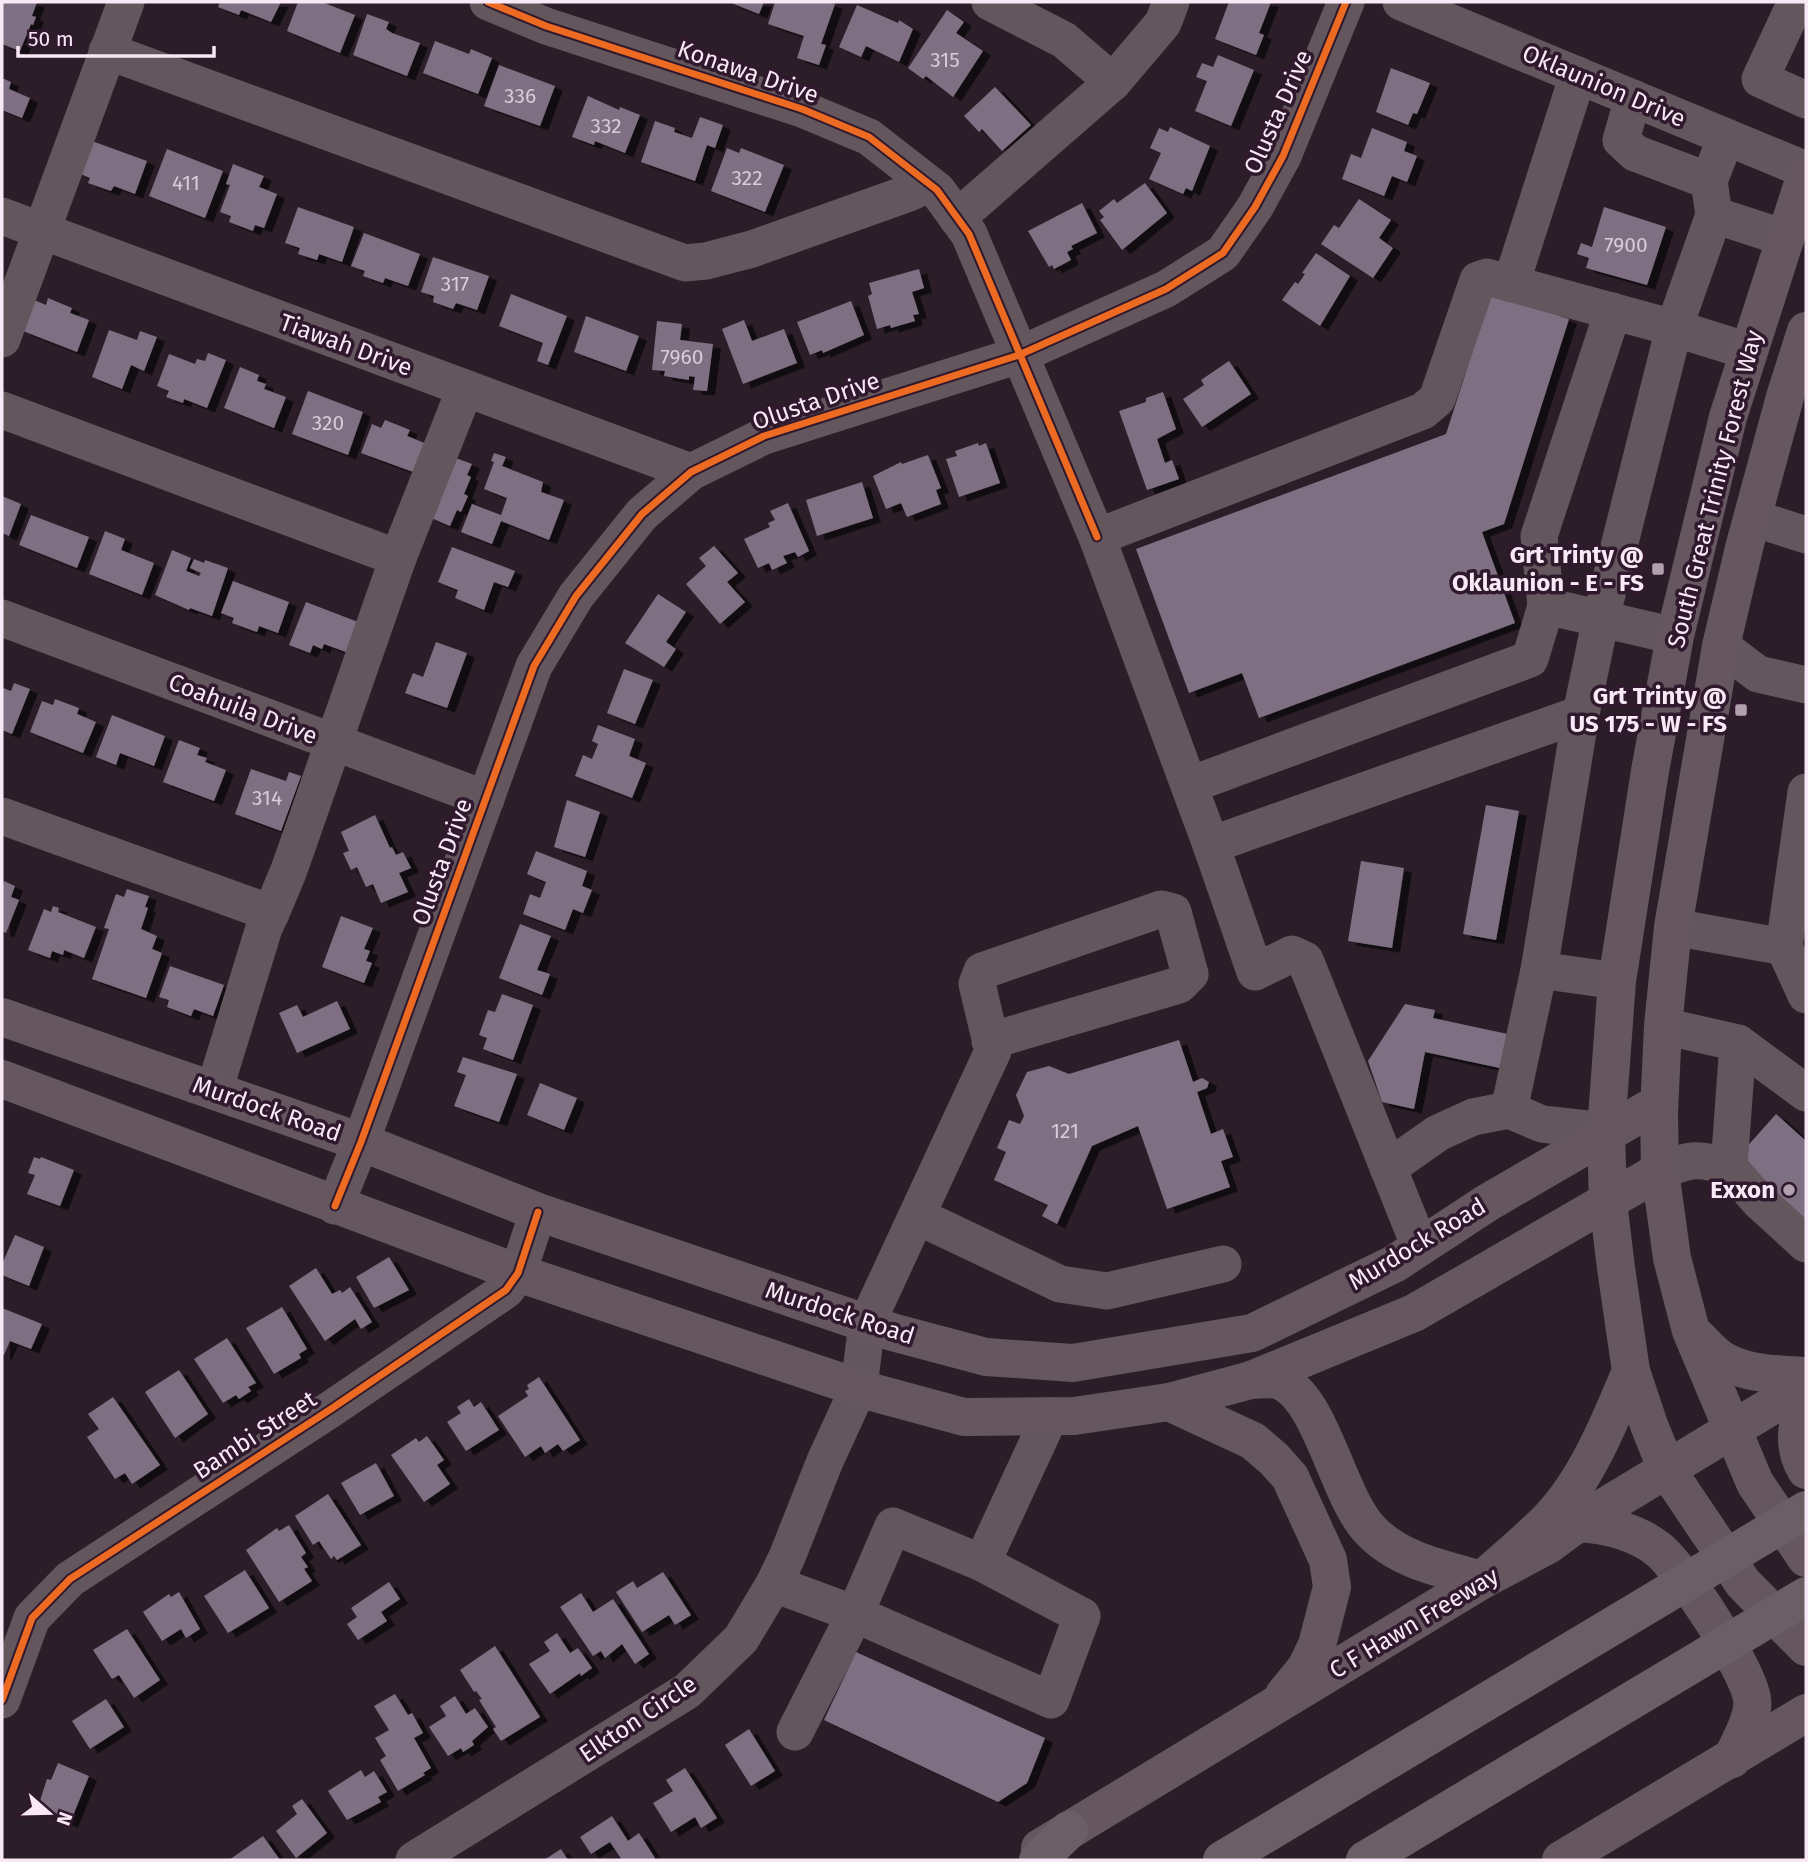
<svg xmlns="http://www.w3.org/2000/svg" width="1808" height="1862" viewBox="0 0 1808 1862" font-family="'Fira Sans',sans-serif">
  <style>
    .building { fill: #7e7082; filter: url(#shadow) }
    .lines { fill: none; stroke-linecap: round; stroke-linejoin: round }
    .minor { stroke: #63565d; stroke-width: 37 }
    .major { stroke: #66565f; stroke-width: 38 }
    .highway { stroke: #6b5e65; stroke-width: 38 }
    .cycleway-casing { stroke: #30192d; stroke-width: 11 }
    .cycleway { stroke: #ed6a23; stroke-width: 7 }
    .poi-dot { fill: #b1a1ae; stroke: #30192d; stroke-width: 2.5 }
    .labels { text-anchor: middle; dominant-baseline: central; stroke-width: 7; stroke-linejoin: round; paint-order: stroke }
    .number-label { font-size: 21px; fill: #dacad8 }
    .street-label { font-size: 24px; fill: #f9e8f5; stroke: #30192d }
    .poi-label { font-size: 24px; font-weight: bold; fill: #f9e8f5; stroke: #30192d; text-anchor: end }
  </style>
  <defs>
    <filter id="shadow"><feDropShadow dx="8" dy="4.5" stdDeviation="0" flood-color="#0009"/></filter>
  </defs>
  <rect width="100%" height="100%" fill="#2b1e29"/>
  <!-- building -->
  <g class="building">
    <path d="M2,2H37L32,16L36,17L33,25L31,24L20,51L2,44Z"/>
    <path d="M220,2H281L271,22L241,10L239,15L218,7Z"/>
    <path d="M298,2H322L355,15L340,53L287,31Z"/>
    <path d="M729,2H764L759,14Z"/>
    <path d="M775,2H827L835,4L821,44L826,45L819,65L797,58L804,36L768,24Z"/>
    <path d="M1229,2H1271L1259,33L1264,35L1256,55L1215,39Z"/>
    <path d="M857,5L898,23L899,20L913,29L899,62L866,46L861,57L839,47Z"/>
    <path d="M947,10L964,22L956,33L983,51L953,97L926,76L923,79L908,68Z"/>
    <path d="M367,14L389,22L386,29L392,33L420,43L407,76L353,55Z"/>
    <path d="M435,41L469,54L471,49L492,58L478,94L423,73Z"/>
    <path d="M1218,55L1254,70L1231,126L1195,111L1207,81L1196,77L1202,63L1213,67Z"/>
    <path d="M499,65L555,86L540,126L484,106Z"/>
    <path d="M1391,68L1430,83L1417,114L1413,113L1408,125L1376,112Z"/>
    <path d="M2,78L11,82L9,89L30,98L22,118L2,110Z"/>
    <path d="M995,87L1031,125L1002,151L982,129L979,132L964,116Z"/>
    <path d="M588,96L619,110L620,107L640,115L625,153L595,141L594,145L572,137Z"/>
    <path d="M700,117L723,125L715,148L707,145L695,181L641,162L655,121L675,128L674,132L692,138Z"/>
    <path d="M1170,127L1210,146L1192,191L1186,188L1183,194L1149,179L1161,153L1150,148L1159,128L1168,132Z"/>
    <path d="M1372,128L1407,142L1404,151L1417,156L1407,182L1392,176L1384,196L1342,179L1351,154L1361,158Z"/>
    <path d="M89,140L147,161L135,194L114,186L111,191L88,183L90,178L76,172Z"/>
    <path d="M727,148L739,153L741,148L784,165L765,212L711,191Z"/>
    <path d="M167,149L223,171L205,218L149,196Z"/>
    <path d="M233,164L264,176L259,187L277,194L264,228L255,225L253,231L229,222L231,216L220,212L230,185L226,184Z"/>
    <path d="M1145,183L1167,213L1122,250L1100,220L1104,217L1099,211L1114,199L1117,203Z"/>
    <path d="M1359,199L1391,220L1379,238L1393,248L1373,278L1321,244L1334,225L1339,228Z"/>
    <path d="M1082,203L1097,233L1071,246L1073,249L1067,252L1071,260L1054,269L1052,265L1049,267L1028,231Z"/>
    <path d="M298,207L354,227L342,262L319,254L317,260L298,254L300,248L285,243Z"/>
    <path d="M1604,207L1666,227L1647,285L1586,268L1589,258L1577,254L1581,243L1592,247Z"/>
    <path d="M364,233L420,254L408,286L385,278L383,283L363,276L365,271L351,266Z"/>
    <path d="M1316,253L1350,276L1320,326L1282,300L1295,282L1298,284L1305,274L1302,273Z"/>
    <path d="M433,257L489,276L477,310L456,303L453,309L433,302L434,296L421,292Z"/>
    <path d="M919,269L924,288L912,292L919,314L913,315L915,321L891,328L890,325L877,329L868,296L872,294L869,283Z"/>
    <path d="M511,294L567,316L548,365L537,361L543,343L499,326Z"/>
    <path d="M1491,294L1569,319L1504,524L1482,532L1515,623L1259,718L1242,673L1189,693L1136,549L1446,434Z"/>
    <path d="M48,298L72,308L70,313L89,320L77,352L23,331L34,300L46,305Z"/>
    <path d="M851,301L864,335L823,353L822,350L810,355L797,322Z"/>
    <path d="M586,316L639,336L626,371L574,352Z"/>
    <path d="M744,320L752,341L784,329L797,363L743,384L722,329Z"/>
    <path d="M657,321L682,324L680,340L713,344L707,391L693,390L695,377L689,376V380L664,376L665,371L652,370Z"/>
    <path d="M109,330L137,340L140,331L157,337L144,371L131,365L122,389L92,377Z"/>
    <path d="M208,353L226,360L207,408L184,399L183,403L166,397L169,391L157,386L169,354L195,364L197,359L205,361Z"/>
    <path d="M1229,361L1251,394L1202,427L1183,399L1204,385L1201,380Z"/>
    <path d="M240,367L259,375L257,381L266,384L264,389L286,397L274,428L224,408Z"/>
    <path d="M308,391L363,412L348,455L292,434Z"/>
    <path d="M1163,392L1176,429L1157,439L1165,463L1172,460L1179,479L1147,490L1119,411L1146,402V398Z"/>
    <path d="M385,420L410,430L407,436L427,444L416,473L361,453L372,424L381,428Z"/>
    <path d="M978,443L979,446L986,443L1000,483L959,497L946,459L957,456L955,451Z"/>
    <path d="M494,453L506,457L502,466L543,482L541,492L564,500L549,540L501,521L492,544L461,532L472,504L501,515L507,498L484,489L494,462L491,461Z"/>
    <path d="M928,455L941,488L936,490L941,504L907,517L901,503L886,509L873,476L901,462L902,464Z"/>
    <path d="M453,457L472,464L467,475L471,477L464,494L468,496L461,512L457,510L450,526L429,517Z"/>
    <path d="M862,482L873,518L817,536L806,500Z"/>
    <path d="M2,496L21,504L9,536L2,533Z"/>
    <path d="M788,503L809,551L798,557L795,552L783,556L787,563L772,570L769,563L758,568L744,539L770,527L768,523L775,520L770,511Z"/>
    <path d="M31,515L89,537L77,568L19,545Z"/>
    <path d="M105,531L125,539L121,550L154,563L142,595L89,574Z"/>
    <path d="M714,546L738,573L727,582L745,602L720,624L686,584L706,566L699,558Z"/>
    <path d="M452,547L515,571L508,587L494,582L484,610L455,598L458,590L438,582Z"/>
    <path d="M172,550L191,558L186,571L199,576L201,573L190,568L194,559L204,563L205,560L228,568L212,616L190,608L189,610L155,595Z"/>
    <path d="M233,581L289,602L278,633L259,626L257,632L232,623L234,618L221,613Z"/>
    <path d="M658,594L686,612L666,642L676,649L664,667L625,643Z"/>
    <path d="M306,602L358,622L346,652L324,644L322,649L313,645L310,653L289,645Z"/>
    <path d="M436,642L467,653L447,708L405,693L413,673L423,677Z"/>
    <path d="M624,669L653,680L635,724L607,713Z"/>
    <path d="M14,683L30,689L12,734L2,730V691L3,688L11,691Z"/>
    <path d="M55,699L79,708L77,714L96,722L83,753L30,732L42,701L53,705Z"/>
    <path d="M112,715L165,736L154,766L120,753L116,765L96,757Z"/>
    <path d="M598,725L635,739L629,756L646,763L632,798L575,776L583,755L592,759L598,744L592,741Z"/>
    <path d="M179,740L200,748L197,755L207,758L205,762L226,770L214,801L163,782Z"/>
    <path d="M251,769L286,781L289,772L301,776L281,831L235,814Z"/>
    <path d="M567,800L600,812L585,857L554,847Z"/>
    <path d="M1486,805L1519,811L1496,940L1463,934Z"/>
    <path d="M375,815L390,848L392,847L396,855L403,852L411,868L399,873L408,892L381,903L373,884L366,887L357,867L351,870L343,853L349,851L341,832Z"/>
    <path d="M536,851L587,871L582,886L592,890L583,913L573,909L565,930L523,914L530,894L540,898L546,882L527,874Z"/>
    <path d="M1361,861L1404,868L1392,948L1348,941Z"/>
    <path d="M4,881L15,886L11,897L19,900L6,933L2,931V889Z"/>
    <path d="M127,889L149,896L145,907L148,908L141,929L157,936L152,949L162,953L146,998L92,979L109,929L104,928L116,894L124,897Z"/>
    <path d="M53,906L59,908L58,912L96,927L84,958L64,950L63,955L52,951L50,958L28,950L44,909L51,912Z"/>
    <path d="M341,916L373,928L364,949L370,951L366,961L372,963L364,983L322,967Z"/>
    <path d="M520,924L551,936L537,970L550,974L542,995L499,978Z"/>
    <path d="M170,966L224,985L213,1016L194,1009L191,1016L167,1007L169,1000L159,997Z"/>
    <path d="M502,994L533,1005L513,1060L483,1049L487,1038L479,1035L488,1010L495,1012Z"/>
    <path d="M337,1001L350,1029L297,1053L279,1013L297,1005L303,1017Z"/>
    <path d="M1405,1004L1435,1010L1433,1018L1517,1036L1509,1070L1425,1052L1414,1109L1382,1102L1368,1061Z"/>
    <path d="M1179,1040L1193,1082L1202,1078L1209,1082L1207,1088L1197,1092L1211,1134L1223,1129L1233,1157L1221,1161L1230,1187L1167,1209L1138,1126L1092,1146L1057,1224L1042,1216L1048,1205L994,1180L1006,1152L997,1148L1009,1120L1020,1124L1024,1116L1016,1095L1027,1072L1049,1066L1069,1074Z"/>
    <path d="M463,1057L517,1074L499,1122L454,1106L466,1075L457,1072Z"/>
    <path d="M540,1083L577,1098L564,1130L527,1115Z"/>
    <path d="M1776,1114L1806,1141V1221L1736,1159Z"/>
    <path d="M34,1157L40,1159L41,1157L74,1170L60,1206L27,1194L35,1175L28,1173Z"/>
    <path d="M15,1235L44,1247L29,1286L2,1275V1264Z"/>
    <path d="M389,1257L409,1290L374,1308L356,1277Z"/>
    <path d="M316,1268L332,1294L340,1290L342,1293L350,1287L372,1322L361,1329L355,1319L325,1341L289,1286Z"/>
    <path d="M282,1307L307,1349L299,1354L301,1358L274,1374L246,1328Z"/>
    <path d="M2,1308L42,1324L31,1349L10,1341L4,1355L2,1354Z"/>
    <path d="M227,1338L256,1383L248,1387L251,1391L239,1399L236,1395L223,1403L194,1359Z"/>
    <path d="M179,1370L208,1414L175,1438L145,1392Z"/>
    <path d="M539,1377L580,1440L563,1451L558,1444L545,1453L541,1446L525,1457L498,1416L528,1396L525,1391L529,1389L527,1385Z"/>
    <path d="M113,1397L160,1465L132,1484L125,1473L115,1479L87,1437L99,1429L88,1414Z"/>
    <path d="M469,1399L474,1407L481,1402L499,1430L466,1451L447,1422L461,1413L457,1407Z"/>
    <path d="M427,1436L444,1460L437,1465L450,1484L424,1502L391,1455L416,1438L419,1442Z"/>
    <path d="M376,1463L394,1496L360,1515L341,1483Z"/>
    <path d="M328,1494L361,1545L337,1560L334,1556L331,1559L319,1541L313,1545L295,1516Z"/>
    <path d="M289,1525L306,1553L301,1557L308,1567L304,1569L312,1581L279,1602L246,1550L277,1528L279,1531Z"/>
    <path d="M245,1570L269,1608L228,1633L204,1596Z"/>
    <path d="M663,1572L691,1615L675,1625L669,1615L642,1632L616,1592L633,1581L637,1588Z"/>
    <path d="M389,1582L400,1599L381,1612L387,1621L358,1640L347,1624L357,1617L351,1608Z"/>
    <path d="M179,1592L200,1629L186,1638L181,1629L162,1641L143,1612L169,1594L171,1597Z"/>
    <path d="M581,1593L593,1612L613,1599L649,1654L635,1664L622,1644L605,1658L601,1651L593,1656L560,1607Z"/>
    <path d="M127,1629L160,1680L134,1698L119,1675L112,1679L93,1650Z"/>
    <path d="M557,1633L570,1653L578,1648L592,1668L581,1676L580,1673L550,1694L529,1664L550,1651L544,1642Z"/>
    <path d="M495,1646L540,1717L501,1741L493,1729L496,1727L479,1700L482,1699L476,1691L474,1692L460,1670Z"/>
    <path d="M856,1652L1045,1738L1027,1783L998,1802L824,1720Z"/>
    <path d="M395,1694L408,1715L412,1713L423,1733L414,1738L431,1768L423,1773L425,1775L398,1791L380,1760L386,1756L375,1738L389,1730L374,1706Z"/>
    <path d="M455,1696L466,1714L475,1708L488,1727L472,1741L474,1745L463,1752L461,1748L448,1756L429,1727L446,1716L440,1706Z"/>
    <path d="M106,1699L124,1727L90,1749L72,1721Z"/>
    <path d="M749,1729L775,1771L751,1786L725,1745Z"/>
    <path d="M58,1763L89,1776L70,1823L37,1810L47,1779L51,1780Z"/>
    <path d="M685,1768L717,1818L701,1828L695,1817L671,1832L653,1803L673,1791L666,1780Z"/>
    <path d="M361,1770L365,1777L374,1771L387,1792L378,1797L381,1802L347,1820L328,1791Z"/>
    <path d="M302,1799L327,1833L296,1858L276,1831L297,1814L292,1806Z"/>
    <path d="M612,1816L628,1841L639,1833L655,1858L652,1860H622L610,1842L591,1854L580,1837Z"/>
    <path d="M263,1836L280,1860H229Z"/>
    <path d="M561,1849L568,1860H544Z"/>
  </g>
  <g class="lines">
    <!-- minor -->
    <g class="minor">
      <path d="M488,2L546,26L802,109L869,137L937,190L969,234L1097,537"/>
      <path d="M1401,2L1806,170"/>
      <path d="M1796,2L1760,79L1806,100"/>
      <path d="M107,51L685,263L706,261L752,249L909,193L928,184"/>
      <path d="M1113,82L1163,23L1171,2"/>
      <path d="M1633,98L1621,140L1635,153L1709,181"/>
      <path d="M1714,215L1785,238"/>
      <path d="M2,216L691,472"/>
      <path d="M957,218L1113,82L1064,40L990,2"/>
      <path d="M1511,284L1578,75"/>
      <path d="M1613,311L1539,536L1546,606L1675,636"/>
      <path d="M2,339L126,2"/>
      <path d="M2,410L398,558L289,870L271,913"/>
      <path d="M1753,518L1806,535"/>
      <path d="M398,558L465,389"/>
      <path d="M2,618L486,799"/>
      <path d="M1721,646L1758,674L1806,685"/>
      <path d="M1190,785L1530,659L1546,606"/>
      <path d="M2,816L271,913L264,928L214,1091"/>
      <path d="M1211,845L1581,714"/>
      <path d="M1673,927L1784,947L1806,792"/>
      <path d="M1784,947L1806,995"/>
      <path d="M1539,970L1617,981"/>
      <path d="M1738,1043L1806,1093"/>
      <path d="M1606,1131L1542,1124L1509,1110L1539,970L1581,714L1601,618L1674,328L1714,215L1709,181L1726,137"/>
      <path d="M1729,1167L1759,1201L1806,1244"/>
      <path d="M1388,1168L1438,1133L1473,1117L1509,1110"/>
      <path d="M1660,1171C1691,1159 1697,1157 1729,1167L1738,1043L1663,1026"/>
      <path d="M335,1206L361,1142L534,666L576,596L642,514L691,472L764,436L1019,355L1166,289L1223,253L1255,207L1283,156L1346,2"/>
      <path d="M917,1216L1060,1284L1107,1291L1223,1264"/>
      <path d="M1420,1247L1305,960L1292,954L1255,972L1211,845L1097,537L1423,411L1437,399L1478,280L1487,277L1674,328L1748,351"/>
      <path d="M774,1584L855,1614L1051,1700L1082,1616L982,1563L1050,1416"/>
      <path d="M2,1700L32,1618L70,1579L331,1409L506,1290L518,1273L538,1212"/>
      <path d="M795,1732L855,1614L893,1526L982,1563"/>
      <path d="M414,1860L687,1691L741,1639L774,1584L787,1557L825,1461L859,1387L867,1323L993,1051L977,984L982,971L1161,909L1173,912L1190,974L1179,985L990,1041"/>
    </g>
    <!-- major -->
    <g class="major">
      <path d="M1806,174L1728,417L1675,636L1650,771L1617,981L1606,1131L1608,1202L1616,1268L1631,1371L1649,1425L1667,1470L1743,1583L1806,1647"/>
      <path d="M1806,331L1785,397L1744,548L1721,646L1673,927L1663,1026L1659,1112L1660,1171L1672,1258L1691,1331L1755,1483L1806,1558"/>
      <path d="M2,1017L361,1142L538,1212L892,1332L986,1357L1073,1363L1252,1333L1394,1264L1487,1203L1659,1103"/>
      <path d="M2,1079L518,1273L868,1391L964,1417L1074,1416L1169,1402L1251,1380L1414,1313L1660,1171"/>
      <path d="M1695,1335C1704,1343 1713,1355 1724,1361C1749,1375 1779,1374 1806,1376"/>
      <path d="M1251,1380C1259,1380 1270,1378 1278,1380C1322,1396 1336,1494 1370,1530C1399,1561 1443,1569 1482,1580C1504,1560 1529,1540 1550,1518C1586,1481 1611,1419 1631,1371"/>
      <path d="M1169,1402L1253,1441L1274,1459L1290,1477L1328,1560L1332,1587L1317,1645L1306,1668L1284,1695"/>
      <path d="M1806,1402C1795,1424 1793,1449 1806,1470"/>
      <path d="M1578,1523C1607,1525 1636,1531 1659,1550C1682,1569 1748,1669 1752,1699C1755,1718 1739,1741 1732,1759"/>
      <path d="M1040,1848L1482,1580L1548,1545L1578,1523L1806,1385"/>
      <path d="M1561,1860L1806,1713"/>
    </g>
    <!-- highway -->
    <g class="highway">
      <path d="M1038,1860L1069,1830"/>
      <path d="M1222,1860L1806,1510"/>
      <path d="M1365,1860L1806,1596"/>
    </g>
    <defs>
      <g id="cycleway">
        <path d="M488,2L546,26L802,109L869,137L937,190L969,234L1097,537"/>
        <path d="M335,1206L361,1142L534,666L576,596L642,514L691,472L764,436L1019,355L1166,289L1223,253L1255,207L1283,156L1346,2"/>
        <path d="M2,1700L32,1618L70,1579L331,1409L506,1290L518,1273L538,1212"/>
      </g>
    </defs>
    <!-- cycleway casing -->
    <use href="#cycleway" class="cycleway-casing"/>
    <!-- cycleway -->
    <use href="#cycleway" class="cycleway"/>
  </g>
  <!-- markers -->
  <g class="poi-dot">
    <rect x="1651" y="562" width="14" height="14" rx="3.5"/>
    <rect x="1734" y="703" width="14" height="14" rx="3.5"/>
    <circle cx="1789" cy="1190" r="7"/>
  </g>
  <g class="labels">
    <!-- number labels -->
    <g class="number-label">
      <text x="945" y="60">315</text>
      <text x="520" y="96">336</text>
      <text x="606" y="126">332</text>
      <text x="747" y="178">322</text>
      <text x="186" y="183">411</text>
      <text x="1626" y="245">7900</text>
      <text x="455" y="284">317</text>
      <text x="682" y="357">7960</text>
      <text x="328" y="423">320</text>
      <text x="267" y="798">314</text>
      <text x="1065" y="1131">121</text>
    </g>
    <!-- street labels -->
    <g class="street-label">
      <text transform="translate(748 72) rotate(19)">Konawa Drive</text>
      <text transform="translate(1604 86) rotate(23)">Oklaunion Drive</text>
      <text transform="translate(1278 112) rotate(-66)">Olusta Drive</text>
      <text transform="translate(346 345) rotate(20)">Tiawah Drive</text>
      <text transform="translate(816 401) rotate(-19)">Olusta Drive</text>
      <text transform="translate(1715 489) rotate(-76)">South Great Trinity Forest Way</text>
      <text transform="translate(243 709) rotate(21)">Coahuila Drive</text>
      <text transform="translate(442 862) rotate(-70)">Olusta Drive</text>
      <text transform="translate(267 1109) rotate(19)">Murdock Road</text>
      <text transform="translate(1417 1244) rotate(-31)">Murdock Road</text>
      <text transform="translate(840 1313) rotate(18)">Murdock Road</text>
      <text transform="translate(255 1435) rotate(-33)">Bambi Street</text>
      <text transform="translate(1414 1623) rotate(-31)">C F Hawn Freeway</text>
      <text transform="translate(638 1719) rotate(-34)">Elkton Circle</text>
    </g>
    <!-- poi labels -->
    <g class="poi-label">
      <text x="1644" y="555">Grt Trinty @<tspan x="1644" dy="28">Oklaunion - E - FS</tspan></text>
      <text x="1727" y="696">Grt Trinty @<tspan x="1727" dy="28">US 175 - W - FS</tspan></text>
      <text x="1775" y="1190">Exxon</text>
    </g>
  </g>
  <!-- border -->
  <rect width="1808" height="1862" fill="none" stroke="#f9e8f5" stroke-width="7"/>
  <!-- north arrow -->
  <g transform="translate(49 1813) rotate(110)" stroke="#30192d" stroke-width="5" paint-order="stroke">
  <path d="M0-5L12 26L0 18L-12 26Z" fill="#f9e8f5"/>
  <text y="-10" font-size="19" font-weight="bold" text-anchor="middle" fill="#f9e8f5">N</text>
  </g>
  <!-- scale -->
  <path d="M18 46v10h196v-10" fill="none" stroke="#f9e8f5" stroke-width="3.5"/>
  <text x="28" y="46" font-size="21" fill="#f9e8f5" stroke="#30192d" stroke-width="5" paint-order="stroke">50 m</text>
</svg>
